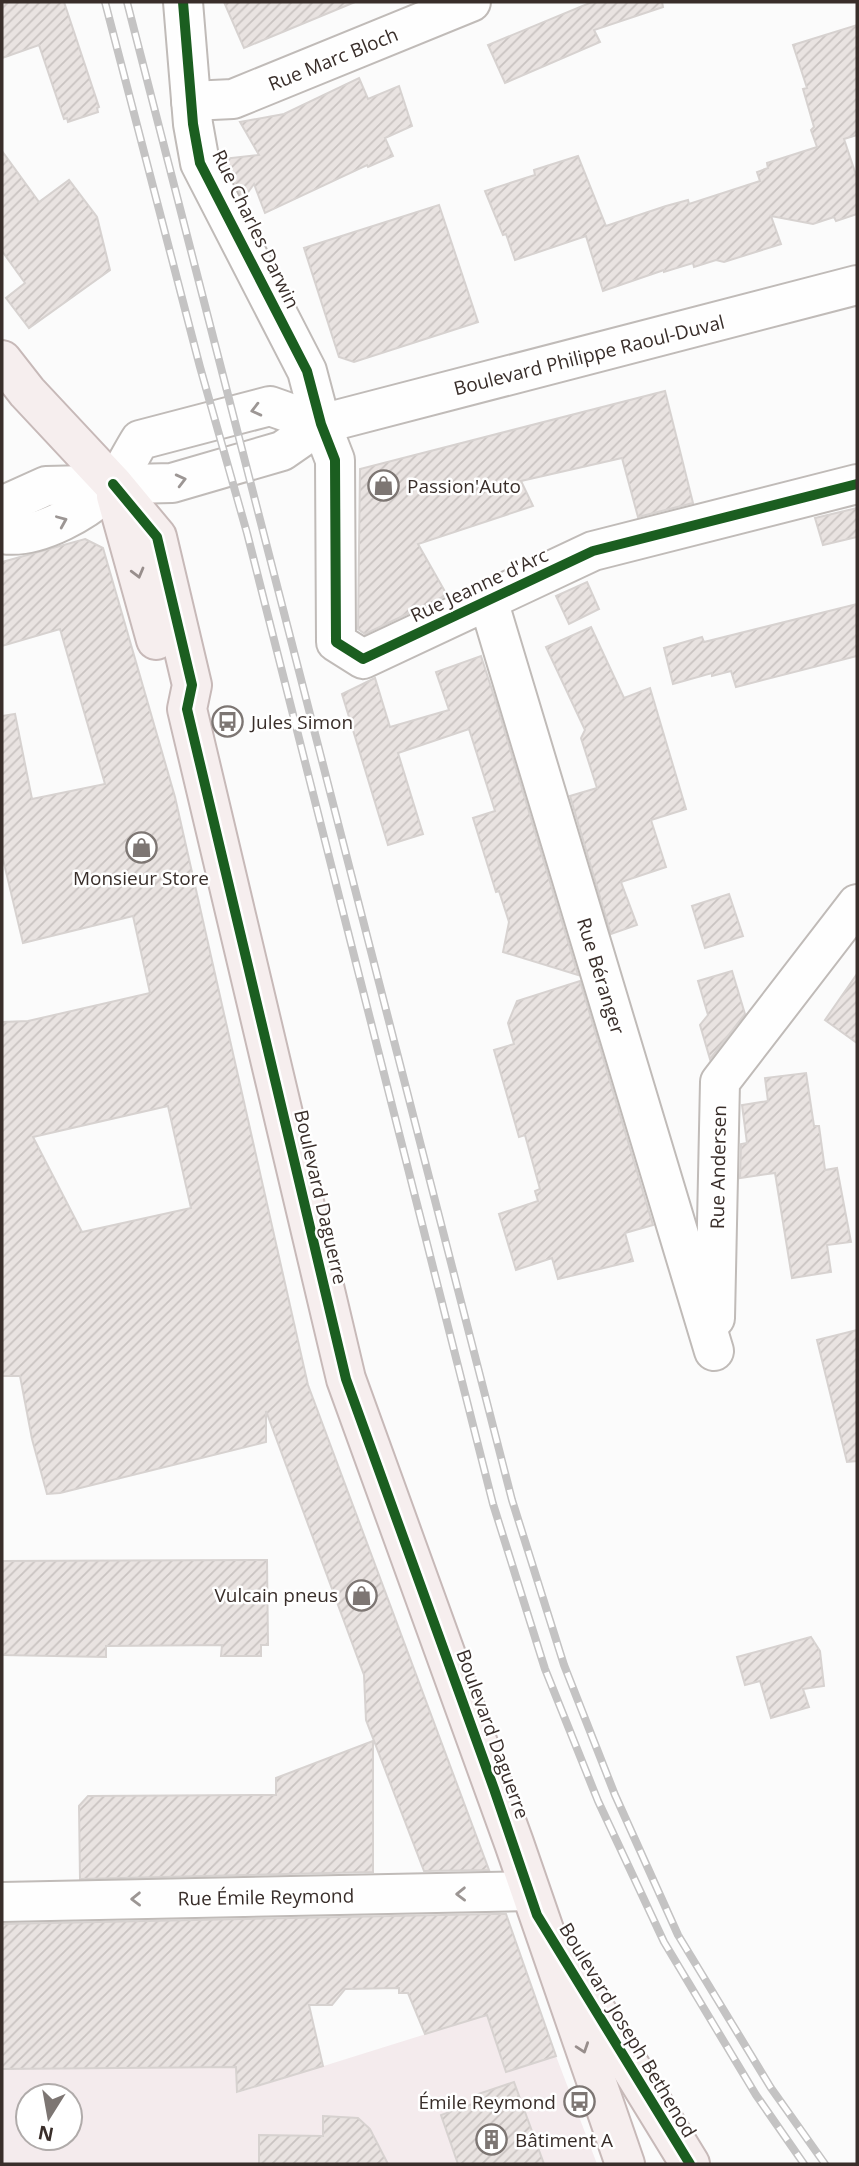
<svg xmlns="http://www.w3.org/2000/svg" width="859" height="2166" viewBox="0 0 859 2166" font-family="'Open Sans',sans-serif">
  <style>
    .education { fill: #f4ebed; fill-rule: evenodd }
    .building { fill: url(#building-hatch); stroke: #d7d2d0; stroke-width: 2; fill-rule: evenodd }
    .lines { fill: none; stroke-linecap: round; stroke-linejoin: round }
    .minor-casing { stroke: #c0bbb8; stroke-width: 42 }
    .major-casing { stroke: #c7b9b8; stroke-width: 42 }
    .minor { stroke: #fefefe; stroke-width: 38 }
    .major { stroke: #f6eeee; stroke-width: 38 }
    .rail-casing { stroke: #c4c3c3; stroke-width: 8 }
    .rail { stroke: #fff; stroke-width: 5; stroke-dasharray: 16; stroke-linecap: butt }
    .cycleway-casing { stroke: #fff; stroke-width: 15 }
    .cycleway { stroke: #1b5e20; stroke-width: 10 }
    .oneway { stroke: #9c9694 }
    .oneway2 { stroke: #988e8c }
    .labels { text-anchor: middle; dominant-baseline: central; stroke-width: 5; stroke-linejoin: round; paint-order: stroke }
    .street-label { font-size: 19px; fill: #392e2a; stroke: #fff }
    .poi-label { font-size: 19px; fill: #392e2a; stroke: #fff; text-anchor: start }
  </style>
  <defs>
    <pattern id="building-hatch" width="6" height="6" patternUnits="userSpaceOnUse" patternTransform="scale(1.75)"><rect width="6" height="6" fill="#e9e3e1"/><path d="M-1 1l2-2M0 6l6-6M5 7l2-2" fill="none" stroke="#c9c3c1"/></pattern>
  </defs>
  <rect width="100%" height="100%" fill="#fbfbfb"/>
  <!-- education -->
  <path class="education" d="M487,2015L506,2072L556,2056L597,2164H2V2069L236,2067L237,2093ZM28,2096H70V2138H28Z"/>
  <!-- building -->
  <g class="building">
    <path d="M2,2H64L99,107L97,108L98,112L68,122L67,118L64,119L39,45L2,58Z"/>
    <path d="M224,2H355L244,48Z"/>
    <path d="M592,2H662L663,7L594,30L600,42L505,83L488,45Z"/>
    <path d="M857,25V135L844,139L857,178V214L836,221L834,217L813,224L771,216L781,244L724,262L716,260L694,267L693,263L664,272V270L603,291L586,236L515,260L506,234L503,235L485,191L535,175L534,170L578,156L606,226L666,206L688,200L689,204L760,181L757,172L768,168L767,163L817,147L811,130L814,127L803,89L807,88L793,45Z"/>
    <path d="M359,78L368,99L399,86L412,126L385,138L393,156L368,167L367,165L265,213L254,184L243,199L222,159L259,155L240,122L284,114Z"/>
    <path d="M2,151L39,202L69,180L97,217L110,270L29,328L6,298L25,283L2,251Z"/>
    <path d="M439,205L478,322L354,362L339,357L304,248Z"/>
    <path d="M665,391L693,503L638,517L622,458L521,481L533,506L418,544L447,595L365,634L358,629L360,469Z"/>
    <path d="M857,508V537L823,545L815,518Z"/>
    <path d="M85,539L103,548L175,797L308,1385L489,1870L424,1871L366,1720L364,1675L266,1411V1442L60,1493L47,1494L32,1439L20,1376H2V1022L28,1021L150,993L133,916L23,943L2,855V716L15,714L32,799L105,784L60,629L2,646V562ZM168,1106L191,1208L82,1232L33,1137Z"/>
    <path d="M587,582L599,609L569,624L556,596Z"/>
    <path d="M857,604V656L736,687L731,671L712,676V673L673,684L664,648L702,637L704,642Z"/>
    <path d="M591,627L624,698L650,688L686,809L651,820L666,867L621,882L637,925L611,934L570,796L597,788L581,738L585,730L546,647Z"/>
    <path d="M481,656L496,702L578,975L503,952L509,922L499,891L496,892L473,818L495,811L469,729L398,753L423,834L388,845L342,694L375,678L390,727L449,710L436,672Z"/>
    <path d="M729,894L743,936L705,948L692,906Z"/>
    <path d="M732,971L745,1014L710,1059L700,1025L708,1015L698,981Z"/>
    <path d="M857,974V1043L825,1020Z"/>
    <path d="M580,981L653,1225L625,1233L633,1261L558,1279L552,1258L516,1270L499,1214L538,1201L535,1191L540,1189L525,1135L519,1137L494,1050L514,1044L508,1023L517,1001Z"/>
    <path d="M806,1073L814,1126H819L825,1170L837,1168L851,1242L827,1245L831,1272L792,1278L775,1173L740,1178L741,1144L747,1143L742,1105L768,1101L765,1078Z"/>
    <path d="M857,1330V1461L847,1462L817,1340Z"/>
    <path d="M267,1560L268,1645H261V1656H221L222,1645L106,1646V1657L2,1655V1561Z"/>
    <path d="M811,1637L820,1651L824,1686L803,1689L809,1707L771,1718L760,1681L745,1685L737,1657Z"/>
    <path d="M373,1741V1872L80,1879L79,1806L88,1796L276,1795V1778Z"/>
    <path d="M493,1914H506L556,2056L506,2072L487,2015L425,2034L408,1993H399V1988L345,1989L332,2005H309L323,2066L237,2092L236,2067L2,2069V1924Z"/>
    <path d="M514,2082L544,2164H458L441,2115L481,2101L478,2094Z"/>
    <path d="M323,2116L358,2118L370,2129L388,2164H259V2135L323,2136Z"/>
  </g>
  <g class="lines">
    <defs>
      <g id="minor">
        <path d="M183,2L193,124L200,163L307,371L321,424L335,460L336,642L363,659L593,551L857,484"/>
        <path d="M191,101L233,99L471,2"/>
        <path d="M2,506L46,486L172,483L282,451L321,424L857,285"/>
        <path d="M2,534C37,540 91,510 114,483C124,470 131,454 140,440L270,406L321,424"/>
        <path d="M488,600L714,1351"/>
        <path d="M715,1318L720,1082L857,904"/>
        <path d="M2,1902L529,1891"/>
      </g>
      <g id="major">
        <path d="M2,360L27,392L113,484L157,537L192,685L187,709L346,1379L514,1843L625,2164"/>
        <path d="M116,496L156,640"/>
        <path d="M576,1978L690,2164"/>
      </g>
    </defs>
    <!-- minor casing -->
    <use href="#minor" class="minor-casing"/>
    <!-- major casing -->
    <use href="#major" class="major-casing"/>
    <!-- minor -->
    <use href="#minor" class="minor"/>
    <!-- major -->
    <use href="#major" class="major"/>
    <defs>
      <g id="rail">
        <path d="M105,2L200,367L247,533L493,1504L545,1669L598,1801L664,1942L756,2095L804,2164"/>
        <path d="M127,2L512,1500L564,1665L615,1795L678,1935L771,2088L825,2164"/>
      </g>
    </defs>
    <!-- rail casing -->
    <use href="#rail" class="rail-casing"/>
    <!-- rail -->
    <use href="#rail" class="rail"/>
    <defs>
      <g id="cycleway">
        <path d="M183,2L193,124L200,163L307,371L321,424L335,460L336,642L363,659L593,551L857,484"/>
        <path d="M113,484L157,537L192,685L187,709L346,1379L494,1789L537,1915L690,2164"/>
      </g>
    </defs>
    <!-- cycleway casing -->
    <use href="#cycleway" class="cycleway-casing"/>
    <!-- cycleway -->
    <use href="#cycleway" class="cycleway"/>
  </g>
  <!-- one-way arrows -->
  <defs><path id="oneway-chevron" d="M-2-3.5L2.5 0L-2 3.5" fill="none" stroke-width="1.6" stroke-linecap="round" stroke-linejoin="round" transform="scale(1.75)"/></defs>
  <g class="oneway">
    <use href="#oneway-chevron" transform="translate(256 410) rotate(166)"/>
    <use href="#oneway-chevron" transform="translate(181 480) rotate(-14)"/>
    <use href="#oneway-chevron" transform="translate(62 521) rotate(-23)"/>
    <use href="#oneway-chevron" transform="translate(461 1894) rotate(179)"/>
    <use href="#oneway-chevron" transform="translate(136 1899) rotate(179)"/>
  </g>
  <g class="oneway2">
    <use href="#oneway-chevron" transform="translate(138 573) rotate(75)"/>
    <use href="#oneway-chevron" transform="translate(583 2048) rotate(71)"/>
  </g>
  <!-- icons -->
  <defs>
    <symbol id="shop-ring" viewBox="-11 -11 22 22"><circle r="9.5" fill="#fff" stroke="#7d7673" stroke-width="1.5"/><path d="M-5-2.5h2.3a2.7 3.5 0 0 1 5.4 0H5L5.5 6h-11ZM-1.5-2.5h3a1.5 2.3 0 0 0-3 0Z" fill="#7d7673"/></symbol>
    <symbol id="bus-ring" viewBox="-11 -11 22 22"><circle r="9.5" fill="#fff" stroke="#7d7673" stroke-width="1.5"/><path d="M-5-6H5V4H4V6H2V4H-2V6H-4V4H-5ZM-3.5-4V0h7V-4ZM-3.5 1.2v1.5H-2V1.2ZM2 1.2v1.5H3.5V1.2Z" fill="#7d7673"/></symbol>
    <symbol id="building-ring" viewBox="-11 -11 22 22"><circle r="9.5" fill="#fff" stroke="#7d7673" stroke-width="1.5"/><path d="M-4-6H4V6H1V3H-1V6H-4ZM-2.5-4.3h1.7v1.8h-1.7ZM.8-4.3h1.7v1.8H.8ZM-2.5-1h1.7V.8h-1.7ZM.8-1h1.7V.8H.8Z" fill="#7d7673"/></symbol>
  </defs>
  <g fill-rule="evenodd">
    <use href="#shop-ring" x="366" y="468" width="35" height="35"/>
    <use href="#bus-ring" x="210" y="704" width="35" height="35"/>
    <use href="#shop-ring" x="124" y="830" width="35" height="35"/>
    <use href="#shop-ring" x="344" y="1578" width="35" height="35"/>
    <use href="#bus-ring" x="562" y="2084" width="35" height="35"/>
    <use href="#building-ring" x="474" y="2122" width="35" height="35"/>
  </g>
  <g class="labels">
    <!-- street labels -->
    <g class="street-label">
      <text transform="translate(333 59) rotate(-22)">Rue Marc Bloch</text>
      <text transform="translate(256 229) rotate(64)">Rue Charles Darwin</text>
      <text transform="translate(589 355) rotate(-14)">Boulevard Philippe Raoul-Duval</text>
      <text transform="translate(479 585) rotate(-25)">Rue Jeanne d'Arc</text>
      <text transform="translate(601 976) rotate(73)">Rue Béranger</text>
      <text transform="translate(718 1167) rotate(-89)">Rue Andersen</text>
      <text transform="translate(321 1197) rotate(77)">Boulevard Daguerre</text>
      <text transform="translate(493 1734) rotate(70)">Boulevard Daguerre</text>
      <text transform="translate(266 1897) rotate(-1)">Rue Émile Reymond</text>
      <text transform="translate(628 2030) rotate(59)">Boulevard Joseph Bethenod</text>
    </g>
    <!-- poi labels -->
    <g class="poi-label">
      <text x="407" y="486">Passion'Auto</text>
      <text x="251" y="722">Jules Simon</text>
      <text x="141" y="878" text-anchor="middle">Monsieur Store</text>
      <text x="338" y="1595" text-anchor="end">Vulcain pneus</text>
      <text x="556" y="2102" text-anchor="end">Émile Reymond</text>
      <text x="515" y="2140">Bâtiment A</text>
    </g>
  </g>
  <!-- border -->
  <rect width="859" height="2166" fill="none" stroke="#392e2a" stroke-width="7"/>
  <!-- north arrow -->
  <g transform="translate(49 2117) rotate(191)"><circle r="33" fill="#ffffff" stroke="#b0abaa" stroke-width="2"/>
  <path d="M0-5L12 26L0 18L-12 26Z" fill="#7d7673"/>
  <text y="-10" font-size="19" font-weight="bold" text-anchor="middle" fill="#392e2a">N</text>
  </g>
</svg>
